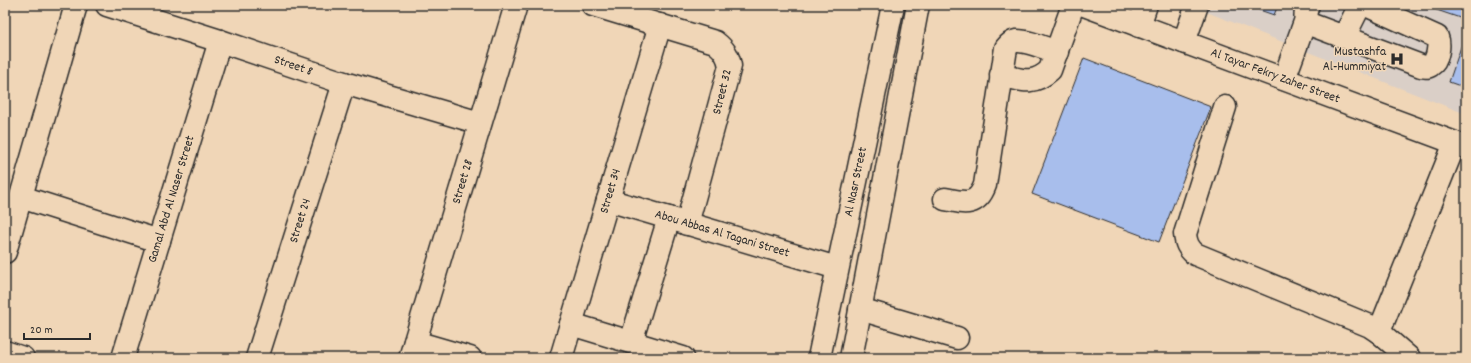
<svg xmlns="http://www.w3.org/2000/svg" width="1471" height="363" viewBox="0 0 1471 363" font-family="Dekko,sans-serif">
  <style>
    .built { fill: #dacfc7 }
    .building { fill: #a8beec; stroke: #2b2b2b }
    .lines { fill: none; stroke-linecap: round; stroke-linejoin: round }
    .minor-casing { stroke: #2b2b2b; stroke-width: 25 }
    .major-casing { stroke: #2b2b2b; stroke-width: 25 }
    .minor { stroke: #f0d6b7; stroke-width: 22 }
    .major { stroke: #f0d6b7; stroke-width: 22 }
    .labels { text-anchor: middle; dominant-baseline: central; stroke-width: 3; stroke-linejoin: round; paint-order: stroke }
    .poi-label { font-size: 13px; fill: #2b2b2b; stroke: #f0d6b7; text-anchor: end }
    .street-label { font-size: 13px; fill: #2b2b2b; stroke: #f0d6b7 }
  </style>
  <rect width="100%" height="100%" fill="#f0d6b7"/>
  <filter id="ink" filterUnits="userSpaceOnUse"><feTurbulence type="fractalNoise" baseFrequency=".025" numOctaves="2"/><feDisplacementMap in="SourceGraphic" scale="8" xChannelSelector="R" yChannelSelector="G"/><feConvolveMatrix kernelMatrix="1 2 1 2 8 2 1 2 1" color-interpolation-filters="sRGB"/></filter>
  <g filter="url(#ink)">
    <!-- built -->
    <path class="built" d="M1189,5H1466V114Z"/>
    <!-- building -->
    <g class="building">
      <path d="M1245,5H1278L1274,15Z"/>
      <path d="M1422,5H1466V20Z"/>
      <path d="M1466,32V88L1449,82Z"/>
      <path d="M1084,58L1211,107L1159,242L1032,194Z"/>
    </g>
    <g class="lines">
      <defs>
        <g id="minor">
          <path id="s1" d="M107,5L220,41L344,83L480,123"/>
          <path d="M593,5L715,42C724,49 728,55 730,66L687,224"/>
          <path id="s2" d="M1084,5L1466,147"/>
          <path d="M1308,5C1305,13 1303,20 1312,25L1421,66C1424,67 1428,67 1431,65C1438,61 1440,44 1437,37L1366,5"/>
          <path d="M1139,26L1146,5"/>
          <path d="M1344,37L1360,5"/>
          <path d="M1184,42L1197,5"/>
          <path d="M1001,75C1021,80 1033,86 1050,70L1073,5"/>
          <path d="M1284,79L1306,19"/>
          <path d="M1225,107L1185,234C1186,243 1188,248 1195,254L1370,326L1379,332L1409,358"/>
          <path d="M21,197L159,241"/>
          <path d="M945,199C964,203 977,207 985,185L1006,48C1009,44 1011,42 1016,41C1027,40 1047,49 1057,52"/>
          <path id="s3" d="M608,200L837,268"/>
          <path d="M5,252L76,5"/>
          <path d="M860,309L957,338"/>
          <path d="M571,324L683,358"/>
          <path d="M1379,332L1455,143"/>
          <path d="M415,342L470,358"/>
          <path d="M631,342L669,218"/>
          <path d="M5,352L23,358"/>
          <path id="s4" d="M123,358L220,41"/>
          <path id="s5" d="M257,358L344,83"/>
          <path id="s6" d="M410,358L516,5"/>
          <path id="s7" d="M561,358L660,25"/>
        </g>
        <g id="major">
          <path id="s8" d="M819,358L893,5"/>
          <path d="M851,358L918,5"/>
        </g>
      </defs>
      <!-- minor casing -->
      <use href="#minor" class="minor-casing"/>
      <!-- major casing -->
      <use href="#major" class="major-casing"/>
      <!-- minor -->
      <use href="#minor" class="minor"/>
      <!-- major -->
      <use href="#major" class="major"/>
    </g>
  </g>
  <!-- icons -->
  <defs>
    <symbol id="hospital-bare" viewBox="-9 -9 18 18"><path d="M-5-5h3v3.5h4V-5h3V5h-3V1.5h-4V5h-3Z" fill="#2b2b2b" stroke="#f0d6b7" stroke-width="2.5" paint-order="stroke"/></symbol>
  </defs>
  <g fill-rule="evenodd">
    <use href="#hospital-bare" x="1387" y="49" width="20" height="20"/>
  </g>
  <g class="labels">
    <!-- poi labels -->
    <g class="poi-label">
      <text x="1386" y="52">Mustashfa<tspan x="1386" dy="15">Al-Hummiyat</tspan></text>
    </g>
    <!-- street labels -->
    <g class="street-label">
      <text stroke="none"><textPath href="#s1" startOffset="196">Street 8</textPath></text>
      <text stroke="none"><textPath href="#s2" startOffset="204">Al Tayar Fekry Zaher Street</textPath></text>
      <text transform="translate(723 92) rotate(-76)">Street 32</text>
      <text stroke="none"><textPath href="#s6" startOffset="184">Street 28</textPath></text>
      <text stroke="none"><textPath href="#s8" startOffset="180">Al Nasr Street</textPath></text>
      <text stroke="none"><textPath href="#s7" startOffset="174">Street 34</textPath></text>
      <text stroke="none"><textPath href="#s4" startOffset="166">Gamal Abd Al Naser Street</textPath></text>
      <text stroke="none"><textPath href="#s5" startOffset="144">Street 24</textPath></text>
      <text stroke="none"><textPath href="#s3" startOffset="119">Abou Abbas Al Tagani Street</textPath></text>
    </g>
  </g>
  <!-- margin -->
  <rect width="1471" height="363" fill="none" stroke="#f0d6b7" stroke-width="20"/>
  <rect x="10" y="10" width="1451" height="343" fill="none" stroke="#2b2b2b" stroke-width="1.5" filter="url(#ink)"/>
  <!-- scale -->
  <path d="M24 333v6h66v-6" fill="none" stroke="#2b2b2b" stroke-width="2"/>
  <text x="30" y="333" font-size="12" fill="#2b2b2b" stroke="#f0d6b7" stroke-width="3" paint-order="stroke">20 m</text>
</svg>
